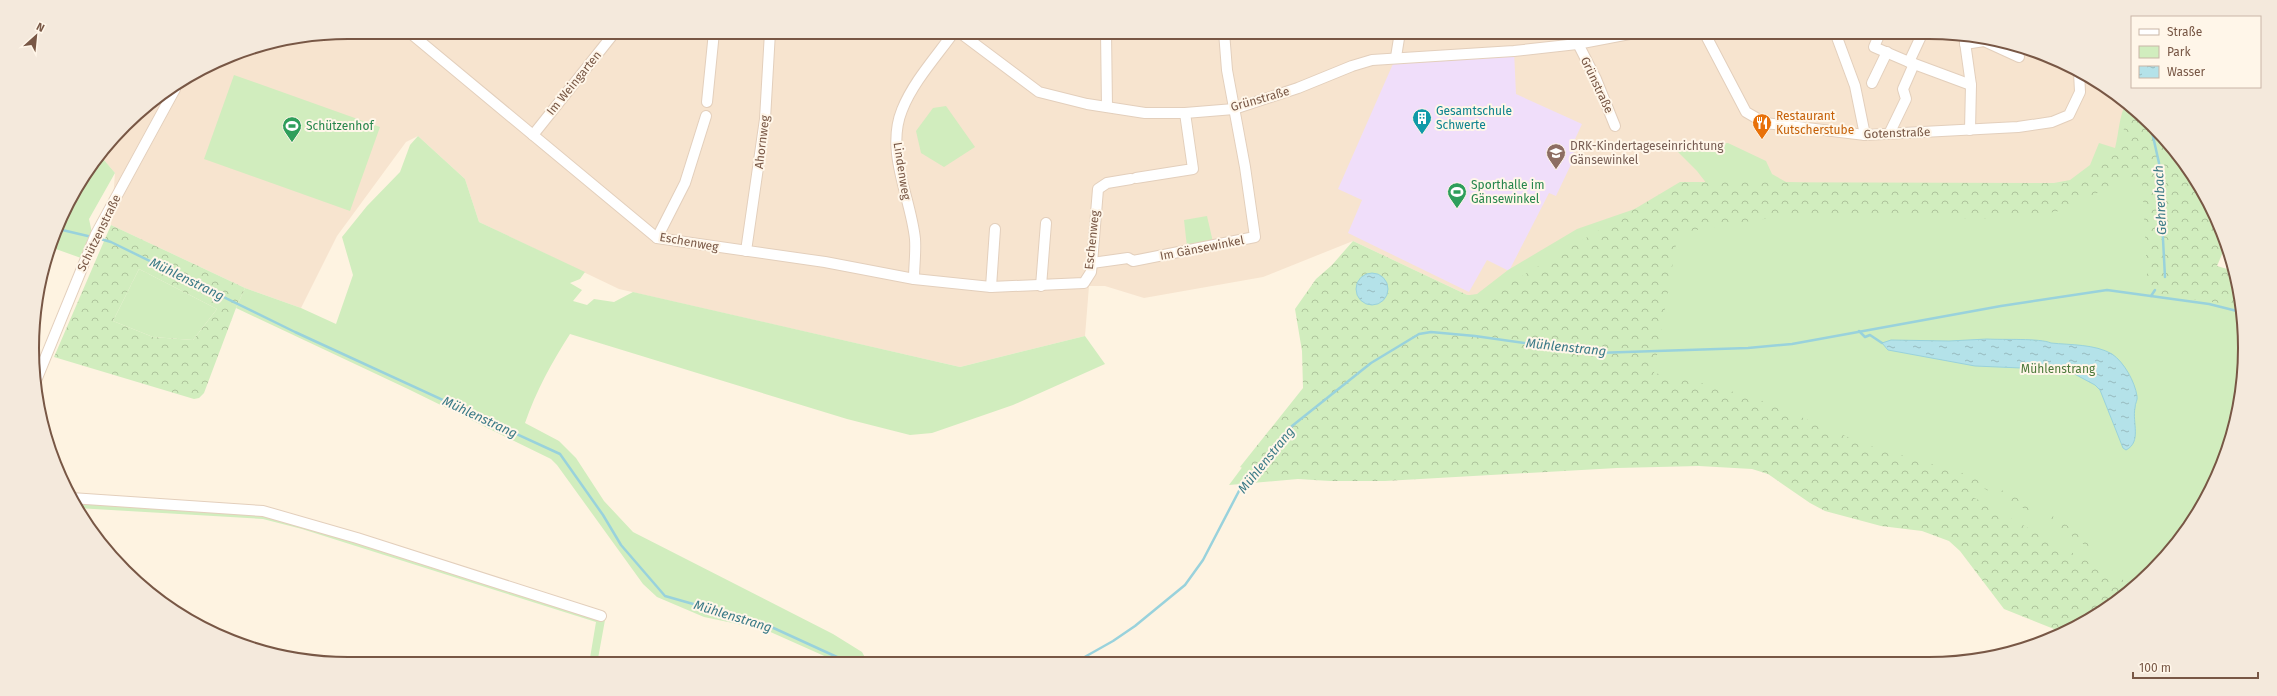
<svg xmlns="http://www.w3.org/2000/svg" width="2277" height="696" viewBox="0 0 2277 696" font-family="'Fira Sans',sans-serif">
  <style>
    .residential { fill: #f7e4cf }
    .education { fill: #f0defa }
    .green { fill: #d1edbe }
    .forest { fill: url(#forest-crowns); fill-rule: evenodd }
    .water { fill: url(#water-ripples); stroke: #99d2dc }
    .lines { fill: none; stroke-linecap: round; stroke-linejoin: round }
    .stream { stroke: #99d2dc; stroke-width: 2.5 }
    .minor-casing { stroke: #e3cfbc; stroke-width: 12 }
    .minor { stroke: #fff; stroke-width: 10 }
    .labels { text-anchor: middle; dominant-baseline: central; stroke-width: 4; stroke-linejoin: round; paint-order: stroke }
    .street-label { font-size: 12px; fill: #785745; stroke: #fff6e9 }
    .culture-label { font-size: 12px; fill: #0d838f; stroke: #fff6e9; text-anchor: start }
    .food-label { font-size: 12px; fill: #c56008; stroke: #fff6e9; text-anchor: start }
    .leisure-label { font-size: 12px; fill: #27864d; stroke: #fff6e9; text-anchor: start }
    .education-label { font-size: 12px; fill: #785e54; stroke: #fff6e9; text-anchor: start }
    .park-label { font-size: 12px; fill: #4c793a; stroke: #fff6e9 }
    .water-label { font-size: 13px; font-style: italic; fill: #3b7a87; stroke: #fff6e9 }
    .rim { fill: none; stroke: #785745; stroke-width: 2 }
  </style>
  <defs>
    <pattern id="forest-crowns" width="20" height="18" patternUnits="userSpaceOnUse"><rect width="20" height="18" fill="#d1edbe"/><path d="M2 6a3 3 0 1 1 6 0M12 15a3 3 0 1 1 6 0" fill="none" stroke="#aec39c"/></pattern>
    <pattern id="water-ripples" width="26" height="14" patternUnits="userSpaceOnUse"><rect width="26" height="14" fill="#b4e2e9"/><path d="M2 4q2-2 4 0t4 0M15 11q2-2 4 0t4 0" fill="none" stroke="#97babf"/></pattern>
  </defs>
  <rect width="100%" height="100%" fill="#fef3e1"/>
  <!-- residential -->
  <path class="residential" d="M348,32H1929L1991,38L2050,56L2105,85L2130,106L2119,148L2074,183L1480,301L1353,241L1263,277L1144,298L1105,286H1089L1085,336L960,367L619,289L479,222L465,179L418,136L406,142L337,236L301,308L245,288L111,225L115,173L99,154L139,111L227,56L287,38Z"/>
  <!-- education -->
  <path class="education" d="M1514,51L1516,94L1582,124L1570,150L1576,154L1556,196L1549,193L1509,271L1487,260L1469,292L1348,233L1362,200L1338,189L1396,57Z"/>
  <!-- green -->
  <g class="green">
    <path d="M234,75L380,127L350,211L204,159Z"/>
    <path d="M2126,103L2153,125L2192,173L2215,264L2239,287L2245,348L2239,410L2203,506L2138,585L2076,627L1968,531L1774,461L1309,478L1229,485L1261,442L1409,294L1470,295L1477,294L1508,270L1577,229L1707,184L1697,171L1673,147L1728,143L1766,161L1772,174L1786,182L1882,187L2038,186L2070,180L2090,165L2099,143L2115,148C2119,133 2119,116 2126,103Z"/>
    <path d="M946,106L975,147L944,167L921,153L916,131L933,108Z"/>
    <path d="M418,136L465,179L479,222L585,272L580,279L570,283L582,290L573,301L587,305L594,299L614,302L633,292L960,367L1085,336L1105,364L1013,405L932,433L910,435L847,419L570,334C552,362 536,391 525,423L559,441L576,458L604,501L633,532L833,634L862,652L868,663H840L766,630L704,617L657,597L643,584L557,465L551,459L408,389L236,308L245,288L301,308L336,324L353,275L342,237L367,206L400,172L410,145Z"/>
    <path d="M99,154L115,173L89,219L92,233L81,258L53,248L65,208Z"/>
    <path d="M1207,216L1213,242L1187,247L1184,220Z"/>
    <path d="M139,269L217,309L193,340L153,337L113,321Z"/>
    <path d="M73,502L237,511L283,519L605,620L597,664H589L596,622L302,529L263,519L77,508Z"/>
  </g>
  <!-- forest -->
  <g class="forest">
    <path d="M2130,106C2173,142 2210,191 2226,245L2217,266L2234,271L2239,287L2241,306L2148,293L2142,178L2119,183L2059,211L2049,213L1980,219L1891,215L1770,218L1678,233L1654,373L1711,385L1769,403L1864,444L1976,477L2054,517L2091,541L2088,547L2049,521L1977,485L1973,497L2110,574L2137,586L2069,632L2064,633L2004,609L1960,551L1949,541L1922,531L1881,526L1825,511L1810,503L1768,474L1752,469L1699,466L1617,468L1385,481H1330L1265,477L1240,467L1303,388L1302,351L1295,309L1316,279L1332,265L1353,241L1480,301L1680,182L2074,183L2119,148Z"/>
    <path d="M111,225L245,288L236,308L204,393L199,398L194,399L54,357ZM139,269L217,309L193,340L153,337L113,321Z"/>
  </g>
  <!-- water -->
  <g class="water">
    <circle cx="1372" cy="289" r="16"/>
    <path d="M1987,339C2003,340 2040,338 2051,343C2070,345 2095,344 2112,354C2124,362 2135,382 2137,396C2138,400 2135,403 2135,408C2132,422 2142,442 2126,450L2123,448L2100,390L2095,385L2067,370L1975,366L1888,350L1882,343L1891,340L1949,341Z"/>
  </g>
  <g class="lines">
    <!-- stream -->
    <g class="stream">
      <path d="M2150,123L2159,163L2165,277"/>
      <path d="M58,229L92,237"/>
      <path d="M97,238L111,242L295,332L560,454L603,515L621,545L665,596L767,625L850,663"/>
      <path d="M2151,296L2155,290"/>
      <path d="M1859,331L1865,337L1870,335L1882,343"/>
      <path d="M1074,663L1113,641L1135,626L1185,585L1203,560L1240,489L1292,426L1371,363L1419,334L1431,332L1475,336L1596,353L1748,348L1792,344L2001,306L2107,290L2209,304L2241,312"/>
    </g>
    <defs>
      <g id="minor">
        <path d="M409,32L657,238L825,262L914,279L991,287L1084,283L1091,272L1092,263L1098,189L1107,183L1131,179"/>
        <path d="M959,32L1039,92L1087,104L1145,113H1185L1234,109L1298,88L1352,66L1372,60L1514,51L1577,44L1640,32"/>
        <path d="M1106,32L1107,107"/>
        <path d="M1572,32L1596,79L1615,126"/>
        <path d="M1704,32L1746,112L1765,123L1865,135L2018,127L2052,122L2069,115L2080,92L2079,72"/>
        <path d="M1835,32L1855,86L1865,135"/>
        <path d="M1880,33L1874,47L1909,62L1971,85"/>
        <path d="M1964,35L1971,85L1970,130"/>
        <path d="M1965,44L1984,41L2019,57"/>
        <path d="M1396,57L1400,32"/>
        <path d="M1909,62L1923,32"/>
        <path d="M1872,83L1887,52"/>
        <path d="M707,102L714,32"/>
        <path d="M1890,132L1906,99L1903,89L1914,64"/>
        <path d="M533,135L615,32"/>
        <path d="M1136,178L1193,169L1185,113"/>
        <path d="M657,238L685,183L706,116"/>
        <path d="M746,251L765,119L770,32"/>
        <path d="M1092,263L1128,258L1133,261L1255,237L1245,167L1227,70L1224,32"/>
        <path d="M914,279C914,266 916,252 915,239C911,198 885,152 902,110C913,82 936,57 954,32"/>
        <path d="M1041,286L1046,223"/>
        <path d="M991,287L995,229"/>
        <path d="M35,383L96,234L175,89"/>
        <path d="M71,498L263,511L357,538L601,616"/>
      </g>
    </defs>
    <!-- minor casing -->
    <use href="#minor" class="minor-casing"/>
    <!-- minor -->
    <use href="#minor" class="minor"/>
  </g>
  <!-- icons -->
  <defs>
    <symbol id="building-pin" viewBox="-11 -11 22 30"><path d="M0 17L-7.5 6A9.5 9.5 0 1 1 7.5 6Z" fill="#0f9aa8" stroke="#fff6e9"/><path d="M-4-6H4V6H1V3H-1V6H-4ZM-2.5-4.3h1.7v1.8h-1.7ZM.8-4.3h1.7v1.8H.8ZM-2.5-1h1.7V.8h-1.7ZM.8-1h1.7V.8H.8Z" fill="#fff"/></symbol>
    <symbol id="restaurant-pin" viewBox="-11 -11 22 30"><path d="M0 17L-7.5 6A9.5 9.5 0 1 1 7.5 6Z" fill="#e8710a" stroke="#fff6e9"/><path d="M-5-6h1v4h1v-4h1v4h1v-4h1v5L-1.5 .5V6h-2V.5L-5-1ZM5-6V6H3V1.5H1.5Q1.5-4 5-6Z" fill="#fff"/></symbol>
    <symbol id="stadium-pin" viewBox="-11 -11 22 30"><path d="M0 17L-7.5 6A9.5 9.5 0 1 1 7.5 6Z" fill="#2e9e5b" stroke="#fff6e9"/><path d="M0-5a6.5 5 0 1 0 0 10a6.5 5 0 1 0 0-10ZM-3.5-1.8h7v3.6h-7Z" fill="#fff"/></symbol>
    <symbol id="school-pin" viewBox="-11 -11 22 30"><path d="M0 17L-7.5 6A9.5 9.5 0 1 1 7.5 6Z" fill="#8d6e63" stroke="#fff6e9"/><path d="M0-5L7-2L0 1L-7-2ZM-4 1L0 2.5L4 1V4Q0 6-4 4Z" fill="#fff"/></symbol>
  </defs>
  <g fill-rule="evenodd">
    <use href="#building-pin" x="1411" y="107" width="22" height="30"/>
    <use href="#restaurant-pin" x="1751" y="112" width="22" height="30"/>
    <use href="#stadium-pin" x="281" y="115" width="22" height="30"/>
    <use href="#school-pin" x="1545" y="142" width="22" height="30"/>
    <use href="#stadium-pin" x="1446" y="181" width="22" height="30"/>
  </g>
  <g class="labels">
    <!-- street labels -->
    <g class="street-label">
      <text transform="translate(574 83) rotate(-51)">Im Weingarten</text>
      <text transform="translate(1597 85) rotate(65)">Grünstraße</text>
      <text transform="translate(1260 99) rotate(-16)">Grünstraße</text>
      <text transform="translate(1897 133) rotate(-2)">Gotenstraße</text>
      <text transform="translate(762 142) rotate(-83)">Ahornweg</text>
      <text transform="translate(902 171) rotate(81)">Lindenweg</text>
      <text transform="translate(99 233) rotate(-64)">Schützenstraße</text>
      <text transform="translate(1092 240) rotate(-84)">Eschenweg</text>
      <text transform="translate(689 242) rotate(10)">Eschenweg</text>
      <text transform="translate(1202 248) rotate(-11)">Im Gänsewinkel</text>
    </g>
    <!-- culture labels -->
    <g class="culture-label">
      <text x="1436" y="111">Gesamtschule<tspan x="1436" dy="14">Schwerte</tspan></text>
    </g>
    <!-- food labels -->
    <g class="food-label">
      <text x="1776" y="116">Restaurant<tspan x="1776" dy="14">Kutscherstube</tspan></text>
    </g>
    <!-- leisure labels -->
    <g class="leisure-label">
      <text x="306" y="126">Schützenhof</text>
      <text x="1471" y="185">Sporthalle im<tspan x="1471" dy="14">Gänsewinkel</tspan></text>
    </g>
    <!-- education labels -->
    <g class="education-label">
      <text x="1570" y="146">DRK-Kindertageseinrichtung<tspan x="1570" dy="14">Gänsewinkel</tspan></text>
    </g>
    <!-- park labels -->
    <g class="park-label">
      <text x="2058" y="369">Mühlenstrang</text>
    </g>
    <!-- water labels -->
    <g class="water-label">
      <text transform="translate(2160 200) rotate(-93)">Gehrenbach</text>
      <text transform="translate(187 279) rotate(26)">Mühlenstrang</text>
      <text transform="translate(1566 347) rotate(6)">Mühlenstrang</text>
      <text transform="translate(480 417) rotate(25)">Mühlenstrang</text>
      <text transform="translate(1266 460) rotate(-51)">Mühlenstrang</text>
      <text transform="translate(733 616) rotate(17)">Mühlenstrang</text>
    </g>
  </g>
  <!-- crop -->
  <path d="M0 0H2277V696H0ZM348 39H1929A309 309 0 0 1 2238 348V348A309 309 0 0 1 1929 657H348A309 309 0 0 1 39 348V348A309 309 0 0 1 348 39Z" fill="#f4e9dc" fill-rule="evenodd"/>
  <path class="rim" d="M348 39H1929A309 309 0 0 1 2238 348V348A309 309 0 0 1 1929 657H348A309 309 0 0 1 39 348V348A309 309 0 0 1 348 39Z"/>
  <!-- legend -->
  <rect x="2131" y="16" width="130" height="72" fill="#fff6e9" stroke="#c9b6a7"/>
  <rect x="2139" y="29" width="20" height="6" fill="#ffffff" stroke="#c9b6a7"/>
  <text x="2167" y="36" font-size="12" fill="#785745">Straße</text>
  <rect x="2139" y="46" width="20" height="12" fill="#d1edbe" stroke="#c9b6a7"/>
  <text x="2167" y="56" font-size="12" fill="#785745">Park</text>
  <rect x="2139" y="66" width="20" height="12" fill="url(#water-ripples)" stroke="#c9b6a7"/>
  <text x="2167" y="76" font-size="12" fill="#785745">Wasser</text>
  <!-- north arrow -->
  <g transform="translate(36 36) rotate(27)" stroke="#fff6e9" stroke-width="3" paint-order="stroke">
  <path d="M0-3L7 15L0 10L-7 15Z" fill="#785745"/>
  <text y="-6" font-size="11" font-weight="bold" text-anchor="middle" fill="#785745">N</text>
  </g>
  <!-- scale -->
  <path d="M2133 672v6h125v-6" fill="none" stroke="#785745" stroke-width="2"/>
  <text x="2139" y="672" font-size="12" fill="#785745" stroke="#fff6e9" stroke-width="3" paint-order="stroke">100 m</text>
</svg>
